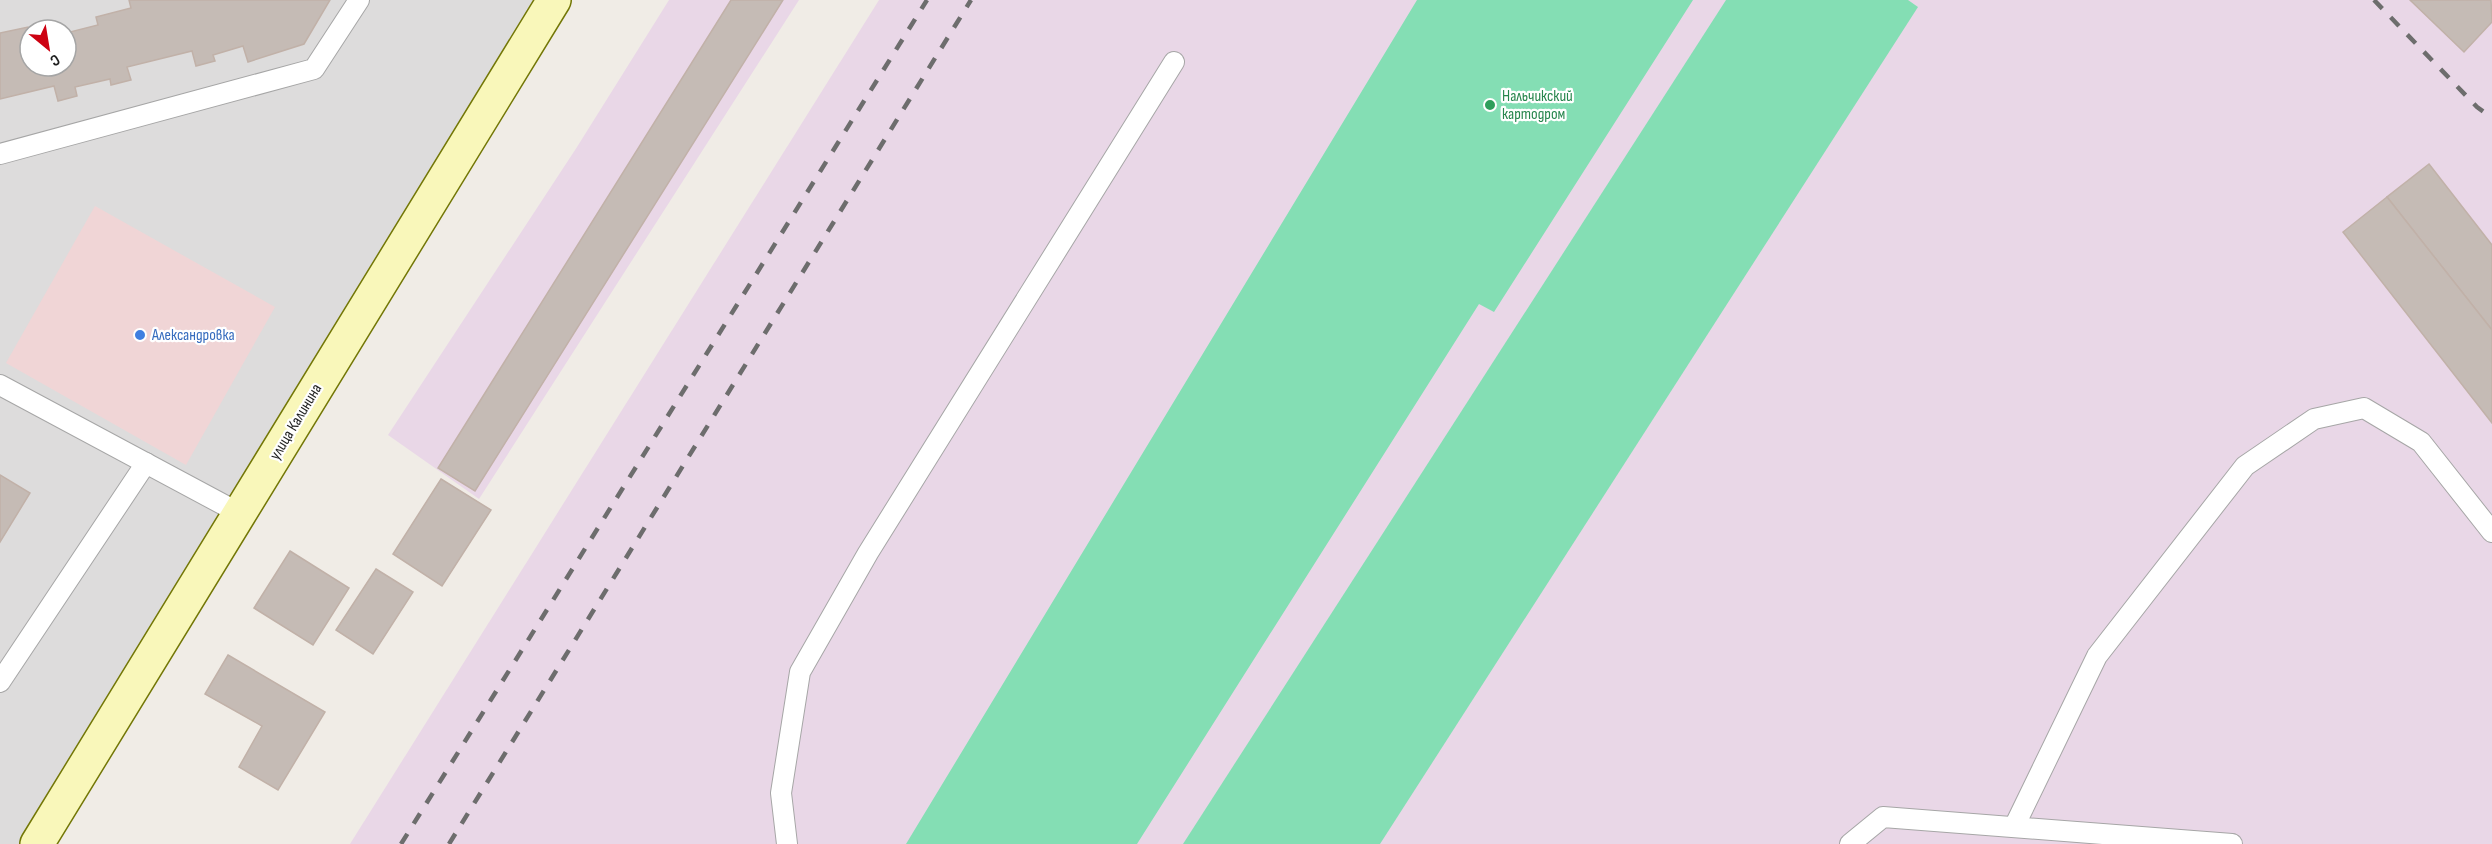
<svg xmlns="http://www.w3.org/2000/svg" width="2492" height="844" viewBox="0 0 2492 844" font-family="'Sofia Sans Condensed',sans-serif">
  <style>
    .residential { fill: #dddcdc; fill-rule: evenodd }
    .commercial { fill: #f0d5d6 }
    .industrial { fill: #e9d7e7 }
    .pitch { fill: #84deb4 }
    .building { fill: #c5bbb5; stroke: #c1b1a8; stroke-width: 1.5 }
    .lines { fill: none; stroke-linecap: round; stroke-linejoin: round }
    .lane-casing { stroke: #a6a6a6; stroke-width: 22 }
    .secondary-casing { stroke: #737706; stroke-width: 36 }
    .lane { stroke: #fff; stroke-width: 20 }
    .secondary { stroke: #f9f7ba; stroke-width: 33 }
    .rail { stroke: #6d6d6d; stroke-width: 4.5; stroke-dasharray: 12 12; stroke-linecap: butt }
    .leisure-dot { fill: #2e9e5b; stroke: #fff; stroke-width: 2 }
    .shop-dot { fill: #3f7fe0; stroke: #fff; stroke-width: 2 }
    .labels { text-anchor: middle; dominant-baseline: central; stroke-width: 4.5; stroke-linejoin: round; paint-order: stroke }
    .leisure-label { font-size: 16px; fill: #27864d; stroke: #fff; text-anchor: start }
    .shop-label { font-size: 16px; fill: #366cbe; stroke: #fff; text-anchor: start }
    .street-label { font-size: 16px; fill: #1f1f1f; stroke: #fff }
  </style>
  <rect width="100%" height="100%" fill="#f0ece6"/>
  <!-- residential -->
  <path class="residential" d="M0,0H554L37,844H0ZM30,30H66V66H30Z"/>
  <!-- commercial -->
  <path class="commercial" d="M95,206L275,307L186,465L6,363Z"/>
  <!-- industrial -->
  <g class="industrial">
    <path d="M669,0H799L479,499L388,435L577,147Z"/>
    <path d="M879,0H2492V844H350Z"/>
  </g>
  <!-- pitch -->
  <g class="pitch">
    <path d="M1417,0H1693L1494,312L1479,304L1137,844H906Z"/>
    <path d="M1726,0H1908L1918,7L1380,844H1183Z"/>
  </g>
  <!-- building -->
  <g class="building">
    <path d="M129,0H330L304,44L248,62L243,46L213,55L215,61L196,66L192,51L127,67L131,80L111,85L110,79L75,87L77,96L58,101L54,86L0,99V33L28,27L30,33V66H66V33L98,25L96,17L131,8Z"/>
    <path d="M731,0H783L475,491L438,468Z"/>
    <path d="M2410,0H2491L2492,22L2464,52Z"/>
    <path d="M2429,164L2492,245V330L2387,197Z"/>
    <path d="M2387,197L2492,330V423L2343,232Z"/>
    <path d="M0,475L30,493L0,542Z"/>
    <path d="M441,479L491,510L442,586L393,554Z"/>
    <path d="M290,551L349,588L313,645L254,608Z"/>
    <path d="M376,569L413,592L373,654L336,630Z"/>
    <path d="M228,655L325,712L278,790L239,767L262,726L205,694Z"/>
  </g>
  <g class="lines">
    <defs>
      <g id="lane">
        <path d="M0,154L314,69L359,0"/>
        <path d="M0,385L239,513"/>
        <path d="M0,682L146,463"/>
        <path d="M2014,827L2097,656L2245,466L2314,419L2364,408L2421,442L2492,532"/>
        <path d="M787,844L781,793L800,672L868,553L1174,62"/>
        <path d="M1850,844L1883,817L2232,844"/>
      </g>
      <path id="secondary" d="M37,844L554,0"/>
    </defs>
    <!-- lane casing -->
    <use href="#lane" class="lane-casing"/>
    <!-- secondary casing -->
    <use href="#secondary" class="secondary-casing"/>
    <!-- lane -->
    <use href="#lane" class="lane"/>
    <!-- secondary -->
    <use href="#secondary" class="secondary"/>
    <!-- rail -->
    <g class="rail">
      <path d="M2374,0L2477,107L2492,118"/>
      <path d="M401,844L927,0"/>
      <path d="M449,844L971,0"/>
    </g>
  </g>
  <!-- markers -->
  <circle class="leisure-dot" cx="1490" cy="105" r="6"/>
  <circle class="shop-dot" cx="140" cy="335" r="6"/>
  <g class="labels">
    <!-- leisure labels -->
    <g class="leisure-label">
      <text x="1502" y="96">Нальчикский<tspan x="1502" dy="18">картодром</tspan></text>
    </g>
    <!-- shop labels -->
    <g class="shop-label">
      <text x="152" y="335">Александровка</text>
    </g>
    <!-- street labels -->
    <g class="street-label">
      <text transform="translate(296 422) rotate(-59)">улица Калинина</text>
    </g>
  </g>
  <!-- north arrow -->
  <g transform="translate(48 48) rotate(150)"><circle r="28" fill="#ffffff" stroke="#a5a5a5" stroke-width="1.5"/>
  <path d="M0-4.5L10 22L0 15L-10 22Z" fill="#cd0212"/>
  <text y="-9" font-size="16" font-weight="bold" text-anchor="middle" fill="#1f1f1f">С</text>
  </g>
</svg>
